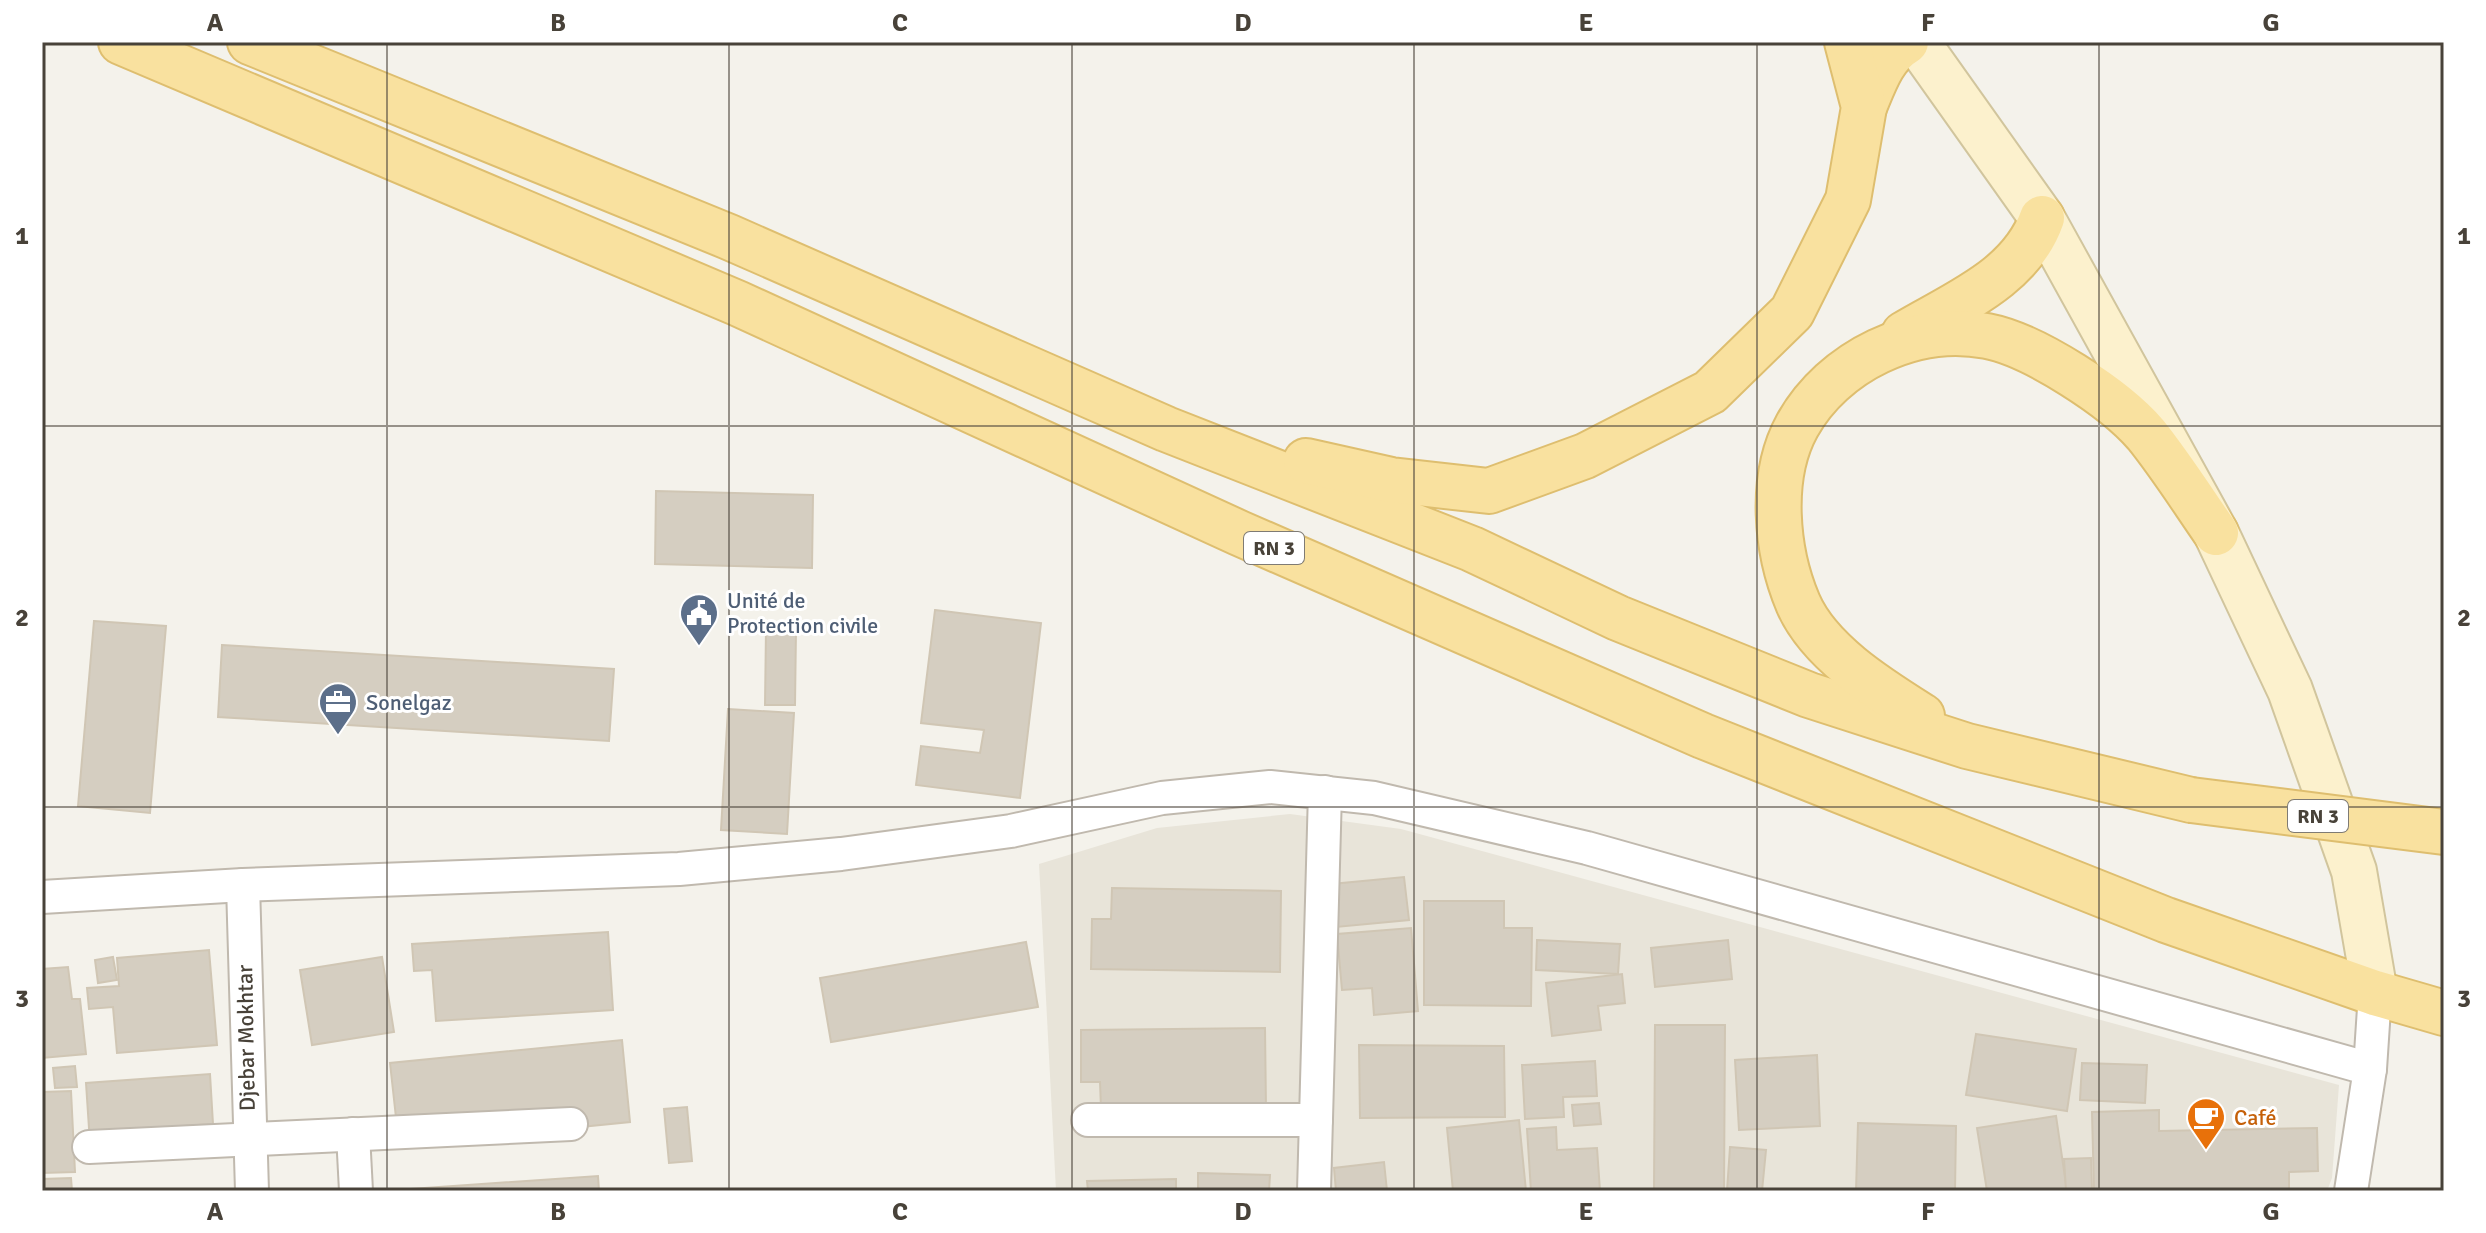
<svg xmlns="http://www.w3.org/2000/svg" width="2486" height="1233" viewBox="0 0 2486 1233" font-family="Signika,sans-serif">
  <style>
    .residential { fill: #e8e4d9 }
    .building { fill: #d5cec1; stroke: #d0c6b4; stroke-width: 2 }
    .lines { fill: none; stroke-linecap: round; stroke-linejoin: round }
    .minor-casing { stroke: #c0b9ae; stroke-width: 36 }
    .secondary-casing { stroke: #d1c59d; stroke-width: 48 }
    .primary-casing { stroke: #debe6f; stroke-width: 48 }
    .minor { stroke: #fff; stroke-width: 32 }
    .secondary { stroke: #fcf1cd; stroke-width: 44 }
    .primary { stroke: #f9e19f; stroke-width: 44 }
    .primary-bridge-casing { stroke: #debe6f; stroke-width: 48; stroke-linecap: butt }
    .primary-bridge { stroke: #f9e19f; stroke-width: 44 }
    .grid { fill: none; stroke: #484239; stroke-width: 2; stroke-opacity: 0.55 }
    .labels { text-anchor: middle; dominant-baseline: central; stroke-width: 6; stroke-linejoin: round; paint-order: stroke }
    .shield { fill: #fff; stroke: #7f7b74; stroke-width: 2 }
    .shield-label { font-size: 20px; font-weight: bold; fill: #484239 }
    .service-label { font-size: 22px; fill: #4e5e75; stroke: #fff; text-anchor: start }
    .street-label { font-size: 22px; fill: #484239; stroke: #fff }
    .food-label { font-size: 22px; fill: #c56008; stroke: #fff; text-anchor: start }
    .neatline { fill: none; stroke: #484239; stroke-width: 3 }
    .grid-label { font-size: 26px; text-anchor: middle; font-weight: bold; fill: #484239 }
  </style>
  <rect width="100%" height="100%" fill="#f4f2eb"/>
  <!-- residential -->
  <path class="residential" d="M1290,814L1401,829L2339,1085L2332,1178L2327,1191H1056L1039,864L1157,828Z"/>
  <!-- building -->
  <g class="building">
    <path d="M656,491L813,495L812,568L655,564Z"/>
    <path d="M935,610L1041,623L1020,798L916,785L921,746L980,753L984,730L921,723Z"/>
    <path d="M94,621L166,626L150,813L78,806Z"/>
    <path d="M766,629H796L795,705H765Z"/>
    <path d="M222,645L614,669L609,741L218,717Z"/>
    <path d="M728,709L794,713L787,834L721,830Z"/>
    <path d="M1404,877L1409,920L1336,927L1332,884Z"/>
    <path d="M1112,888L1281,891L1280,972L1091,969L1092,919H1111Z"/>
    <path d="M1424,901H1504V928H1532L1531,1006L1424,1005Z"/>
    <path d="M1411,928L1418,1011L1374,1015L1372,988L1342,990L1337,934Z"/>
    <path d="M608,932L613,1010L436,1021L432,970L414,971L412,944Z"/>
    <path d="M1537,940L1620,944L1618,974L1536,970Z"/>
    <path d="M1728,940L1732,979L1655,987L1651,948Z"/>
    <path d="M1026,942L1038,1007L831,1042L820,978Z"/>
    <path d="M209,950L217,1045L117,1053L113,1007L89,1009L87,988L119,986L117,958Z"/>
    <path d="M113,957L117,980L98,983L95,960Z"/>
    <path d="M382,957L394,1032L312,1045L300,970Z"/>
    <path d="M68,967L72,999H80L86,1054L42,1058V969Z"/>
    <path d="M1622,974L1625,1003L1598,1006L1601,1030L1552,1036L1546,983Z"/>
    <path d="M1655,1025H1725L1724,1191H1654Z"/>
    <path d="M1265,1028L1266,1110L1101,1108L1100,1082H1081V1030Z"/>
    <path d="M1976,1034L2076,1049L2067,1111L1966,1095Z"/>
    <path d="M622,1040L630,1122L399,1145L390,1063Z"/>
    <path d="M1359,1045L1504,1046L1505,1117L1360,1118Z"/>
    <path d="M1817,1055L1820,1126L1739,1130L1735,1060Z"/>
    <path d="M1595,1061L1597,1096L1563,1097L1564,1117L1525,1119L1522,1065Z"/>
    <path d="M2082,1063L2147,1065L2145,1103L2080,1100Z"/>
    <path d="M75,1066L77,1087L55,1088L53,1068Z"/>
    <path d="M210,1074L213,1124L183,1126L185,1155L90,1143L86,1083Z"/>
    <path d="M71,1091L75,1172L42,1173V1092Z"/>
    <path d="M1599,1103L1601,1124L1574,1126L1572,1105Z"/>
    <path d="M687,1107L692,1161L669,1163L664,1109Z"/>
    <path d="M2159,1110V1131L2317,1128L2318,1171L2289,1172V1191H2094L2092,1112Z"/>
    <path d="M2056,1116L2067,1191H1987L1977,1128Z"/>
    <path d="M1519,1120L1526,1191H1453L1447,1128Z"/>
    <path d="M1858,1123L1956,1126L1955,1191H1856Z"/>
    <path d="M1556,1127L1557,1150L1597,1148L1600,1191H1531L1527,1129Z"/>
    <path d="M1730,1147L1766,1150L1762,1191H1727Z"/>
    <path d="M2091,1158L2092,1189L2066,1190L2064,1159Z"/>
    <path d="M1384,1162L1387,1191H1336L1334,1168Z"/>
    <path d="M1198,1173L1270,1175L1269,1191H1198Z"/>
    <path d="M598,1176L599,1191H382Z"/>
    <path d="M71,1178L72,1191H42V1179Z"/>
    <path d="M1176,1179V1191H1088L1087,1181Z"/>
  </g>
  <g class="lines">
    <defs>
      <g id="minor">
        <path d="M243,885L252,1191"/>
        <path d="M42,897L243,885L679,869L841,854L1011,831L1162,798L1270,787L1374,798L1587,848L2370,1069"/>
        <path d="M1088,1120H1316"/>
        <path d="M353,1134L356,1191"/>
        <path d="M89,1147L571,1124"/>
        <path d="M1314,1191L1325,792"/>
        <path d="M2351,1191L2370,1069L2375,993"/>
      </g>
      <path id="secondary" d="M1917,42L2042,218L2216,533L2290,690L2354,871L2375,993"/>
      <g id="primary">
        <path d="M121,42L737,303L1239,533L1703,736L2166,920L2375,993L2444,1013"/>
        <path d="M250,42L729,237L1166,429L1472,549L1618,618L1809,695L1967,746L2191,800"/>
        <path d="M1864,107C1874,83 1883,55 1906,42"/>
        <path d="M1904,334C1956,303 2021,278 2042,218"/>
        <path d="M1306,461L1391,480L1489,491L1585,456L1710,392L1792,312L1848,200L1864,107L1847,42"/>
        <path d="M1922,716C1879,689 1819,652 1798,603C1776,551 1769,477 1797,426C1833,361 1914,322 1987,336C2034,345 2115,398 2146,434C2171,465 2193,500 2216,533"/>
      </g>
    </defs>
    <!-- minor casing -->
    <use href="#minor" class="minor-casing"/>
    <!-- secondary casing -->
    <use href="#secondary" class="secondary-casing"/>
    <!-- primary casing -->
    <use href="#primary" class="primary-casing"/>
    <!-- minor -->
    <use href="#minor" class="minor"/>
    <!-- secondary -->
    <use href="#secondary" class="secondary"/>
    <!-- primary -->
    <use href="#primary" class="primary"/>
    <defs>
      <path id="primary-bridge" d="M2191,800L2444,832"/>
    </defs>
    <!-- primary-bridge casing -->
    <use href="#primary-bridge" class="primary-bridge-casing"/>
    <!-- primary-bridge -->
    <use href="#primary-bridge" class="primary-bridge"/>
  </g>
  <!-- grid -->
  <path class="grid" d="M387,42V1191M729,42V1191M1072,42V1191M1414,42V1191M1757,42V1191M2099,42V1191M42,426H2444M42,807H2444"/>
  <!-- icons -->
  <defs>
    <symbol id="civic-pin" viewBox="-11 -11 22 30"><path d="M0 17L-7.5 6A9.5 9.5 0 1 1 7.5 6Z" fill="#5c6f8a" stroke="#fff"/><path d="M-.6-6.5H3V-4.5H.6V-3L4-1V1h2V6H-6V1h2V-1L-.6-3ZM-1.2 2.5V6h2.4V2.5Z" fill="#fff"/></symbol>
    <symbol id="office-pin" viewBox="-11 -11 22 30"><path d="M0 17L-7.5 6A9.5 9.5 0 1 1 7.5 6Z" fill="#5c6f8a" stroke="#fff"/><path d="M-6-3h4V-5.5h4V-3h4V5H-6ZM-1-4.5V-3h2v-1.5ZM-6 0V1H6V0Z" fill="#fff"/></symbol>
    <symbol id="cafe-pin" viewBox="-11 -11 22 30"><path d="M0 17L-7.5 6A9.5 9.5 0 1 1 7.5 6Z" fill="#e8710a" stroke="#fff"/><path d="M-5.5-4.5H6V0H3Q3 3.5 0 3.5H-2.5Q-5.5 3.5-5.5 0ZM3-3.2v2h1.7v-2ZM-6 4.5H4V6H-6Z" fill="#fff"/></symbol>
  </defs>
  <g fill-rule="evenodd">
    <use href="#civic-pin" x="677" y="591" width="44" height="60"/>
    <use href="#office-pin" x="316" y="680" width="44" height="60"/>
    <use href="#cafe-pin" x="2184" y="1095" width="44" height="60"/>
  </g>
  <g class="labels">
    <!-- shield labels -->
    <g class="shield">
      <rect x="1244" y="532" width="60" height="32" rx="6"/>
      <rect x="2288" y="800" width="60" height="32" rx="6"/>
    </g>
    <g class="shield-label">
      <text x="1274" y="548">RN 3</text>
      <text x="2318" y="816">RN 3</text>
    </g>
    <!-- service labels -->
    <g class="service-label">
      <text x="727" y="600">Unité de<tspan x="727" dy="25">Protection civile</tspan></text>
      <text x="366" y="702">Sonelgaz</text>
    </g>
    <!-- street labels -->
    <g class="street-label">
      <text transform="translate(246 1038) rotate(-91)">Djebar Mokhtar</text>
    </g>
    <!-- food labels -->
    <g class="food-label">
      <text x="2234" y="1117">Café</text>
    </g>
  </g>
  <!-- border -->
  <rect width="2486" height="1233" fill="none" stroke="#ffffff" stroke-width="88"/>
  <rect x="44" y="44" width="2398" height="1145" class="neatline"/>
  <g class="grid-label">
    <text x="215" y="31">A</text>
    <text x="558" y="31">B</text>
    <text x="900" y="31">C</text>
    <text x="1243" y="31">D</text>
    <text x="1586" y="31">E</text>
    <text x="1928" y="31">F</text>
    <text x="2271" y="31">G</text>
    <text x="22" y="244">1</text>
    <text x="2464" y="244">1</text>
    <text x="22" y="626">2</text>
    <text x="2464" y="626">2</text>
    <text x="22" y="1007">3</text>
    <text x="2464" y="1007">3</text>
    <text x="215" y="1220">A</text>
    <text x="558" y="1220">B</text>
    <text x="900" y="1220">C</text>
    <text x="1243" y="1220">D</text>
    <text x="1586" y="1220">E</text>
    <text x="1928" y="1220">F</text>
    <text x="2271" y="1220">G</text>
  </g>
</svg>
